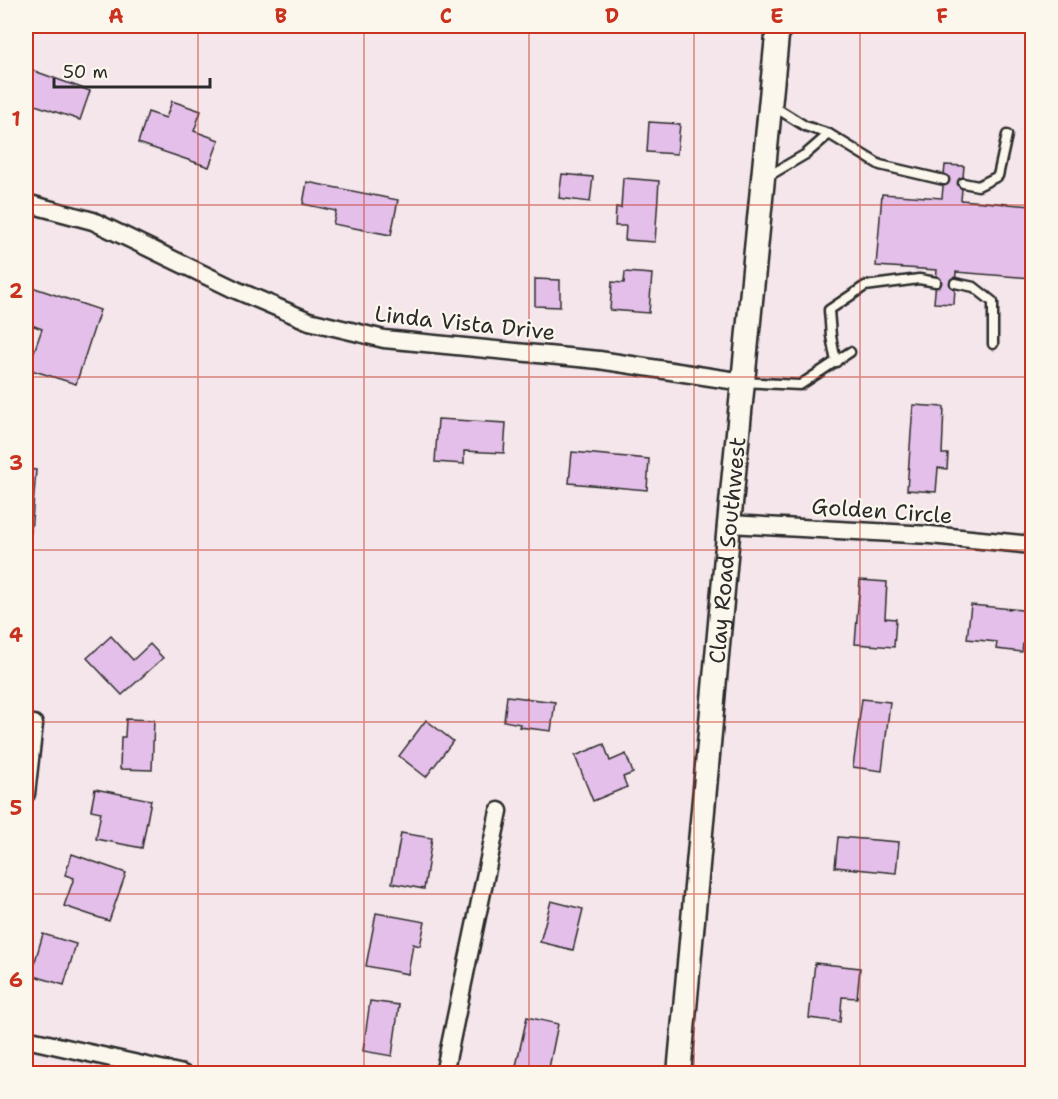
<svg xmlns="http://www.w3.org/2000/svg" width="1058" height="1099" viewBox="0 0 1058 1099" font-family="'Shantell Sans',sans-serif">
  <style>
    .building { fill: #e4bfe9; stroke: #2b2b2b; stroke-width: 1.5 }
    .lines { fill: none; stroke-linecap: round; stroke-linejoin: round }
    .lane-casing { stroke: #2b2b2b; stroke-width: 13 }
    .street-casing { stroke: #2b2b2b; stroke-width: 21 }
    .secondary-casing { stroke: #2b2b2b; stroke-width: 27 }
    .lane { stroke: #fbf7ec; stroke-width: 8 }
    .street { stroke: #fbf7ec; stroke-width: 16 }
    .secondary { stroke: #fbf7ec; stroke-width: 22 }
    .grid { fill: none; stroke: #c8321e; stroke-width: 1.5; stroke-opacity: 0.55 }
    .labels { text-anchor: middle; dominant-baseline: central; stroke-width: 4.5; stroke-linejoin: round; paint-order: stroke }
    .street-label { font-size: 22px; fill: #2b2b2b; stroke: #fbf7ec }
    .neatline { fill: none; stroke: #c8321e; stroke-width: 2 }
    .grid-label { font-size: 20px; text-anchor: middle; font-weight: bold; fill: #c8321e }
  </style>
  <rect width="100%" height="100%" fill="#f4e6eb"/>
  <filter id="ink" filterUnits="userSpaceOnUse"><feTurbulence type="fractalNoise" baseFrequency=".0167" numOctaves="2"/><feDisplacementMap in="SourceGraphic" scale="12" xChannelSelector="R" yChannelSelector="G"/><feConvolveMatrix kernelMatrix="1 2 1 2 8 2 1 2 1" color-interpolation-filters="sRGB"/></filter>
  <g filter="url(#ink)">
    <!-- building -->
    <g class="building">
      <path d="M26,68L90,91L80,120L26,102Z"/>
      <path d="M172,101L201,111L194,131L219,140L209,167L138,143L148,112L166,118Z"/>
      <path d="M649,122L680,124L677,154L647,152Z"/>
      <path d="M945,165L964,166L961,200L1032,206V278L956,272L954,304L934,303L937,270L876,266L882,194L942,198Z"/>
      <path d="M562,174L593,177L590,202L559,198Z"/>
      <path d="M623,178L659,181L655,242L625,240L626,226H615L616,207L621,208Z"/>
      <path d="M307,182L398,200L391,235L333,224L336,211L303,204Z"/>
      <path d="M625,272L652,274L649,313L610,310L612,282L624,283Z"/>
      <path d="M535,279L560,280V307L535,306Z"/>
      <path d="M26,285L100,310L76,384L28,369L42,329L26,323Z"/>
      <path d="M913,405L944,407L942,454H948L947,469L938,468L936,492L907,490Z"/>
      <path d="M438,419L506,423L504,453L464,451V464L435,462Z"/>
      <path d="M572,452L649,459L647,490L569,483Z"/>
      <path d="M26,469L36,470L31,533L26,532Z"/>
      <path d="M860,580L887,582L885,618L896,619L894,647L855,644Z"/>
      <path d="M971,605L1032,611V645L1023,644L1022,652L996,649L997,642L967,639Z"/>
      <path d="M111,636L133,660L150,644L163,658L122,695L87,658Z"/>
      <path d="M507,696L555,702L551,731L519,727L520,724L504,721Z"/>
      <path d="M862,699L890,702L882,771L853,767Z"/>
      <path d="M126,719L154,720L152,770L120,769L121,737H125Z"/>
      <path d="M426,720L453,741L426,777L399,756Z"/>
      <path d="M604,744L610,761L626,754L633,773L623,777L627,787L593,801L575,756Z"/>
      <path d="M95,789L151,800L142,848L96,839L101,812L91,810Z"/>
      <path d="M401,833L432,838L424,889L392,883Z"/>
      <path d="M838,837L899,842L896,873L835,867Z"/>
      <path d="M72,854L126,873L109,921L64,906L74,878L65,875Z"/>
      <path d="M551,901L583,909L573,950L540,942Z"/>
      <path d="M376,913L425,922L420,946L413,944L408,974L366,966Z"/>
      <path d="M43,934L76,944L64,985L31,975Z"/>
      <path d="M815,963L860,968L857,998L842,997L840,1022L809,1018Z"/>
      <path d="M370,1001L399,1005L392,1056L363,1051Z"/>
      <path d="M527,1017L558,1024L548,1073L516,1066Z"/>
    </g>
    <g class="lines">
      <defs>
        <g id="lane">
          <path d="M773,106L805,126L829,134L880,165L944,180"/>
          <path d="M765,178L806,154L829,134"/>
          <path d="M963,183L978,186L998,176L1007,135"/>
          <path d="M955,283L974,287L993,302V344"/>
          <path d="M836,362L831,336L829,310L865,286L919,279L936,282"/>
          <path d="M743,382L800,385L850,352"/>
        </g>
        <g id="street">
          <path d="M26,203L93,221L236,290L309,321L384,339L599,360L743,382"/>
          <path d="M729,524L930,535L1032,545"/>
          <path d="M26,794L34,724"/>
          <path d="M26,1039L183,1074"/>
          <path d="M444,1074L499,811"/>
        </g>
        <g id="secondary">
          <path id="s1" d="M679,1074L729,524L778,26"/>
        </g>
      </defs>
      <!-- lane casing -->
      <use href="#lane" class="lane-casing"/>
      <!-- street casing -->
      <use href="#street" class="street-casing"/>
      <!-- secondary casing -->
      <use href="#secondary" class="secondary-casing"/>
      <!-- lane -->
      <use href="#lane" class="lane"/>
      <!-- street -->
      <use href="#street" class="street"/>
      <!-- secondary -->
      <use href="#secondary" class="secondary"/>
    </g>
  </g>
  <!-- grid -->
  <path class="grid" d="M198,26V1074M364,26V1074M529,26V1074M694,26V1074M860,26V1074M26,205H1032M26,377H1032M26,550H1032M26,722H1032M26,894H1032"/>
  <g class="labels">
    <!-- street labels -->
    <g class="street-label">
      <text transform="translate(465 323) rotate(6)">Linda Vista Drive</text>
      <text transform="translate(882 511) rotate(4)">Golden Circle</text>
      <text stroke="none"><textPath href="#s1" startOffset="526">Clay Road Southwest</textPath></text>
    </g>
  </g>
  <!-- margin -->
  <rect width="1058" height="1099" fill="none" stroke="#fbf7ec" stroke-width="66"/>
  <!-- scale -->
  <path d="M54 78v9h156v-9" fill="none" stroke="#2b2b2b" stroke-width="3"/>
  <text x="63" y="78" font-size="18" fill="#2b2b2b" stroke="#fbf7ec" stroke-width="4.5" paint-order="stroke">50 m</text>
  <rect x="33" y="33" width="992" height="1033" class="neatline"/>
  <g class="grid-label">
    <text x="116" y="23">A</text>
    <text x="281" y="23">B</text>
    <text x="446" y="23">C</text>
    <text x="612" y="23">D</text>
    <text x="777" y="23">E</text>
    <text x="942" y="23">F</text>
    <text x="16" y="126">1</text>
    <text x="16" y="298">2</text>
    <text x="16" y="470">3</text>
    <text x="16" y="642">4</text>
    <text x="16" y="815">5</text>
    <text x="16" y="987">6</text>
  </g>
</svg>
